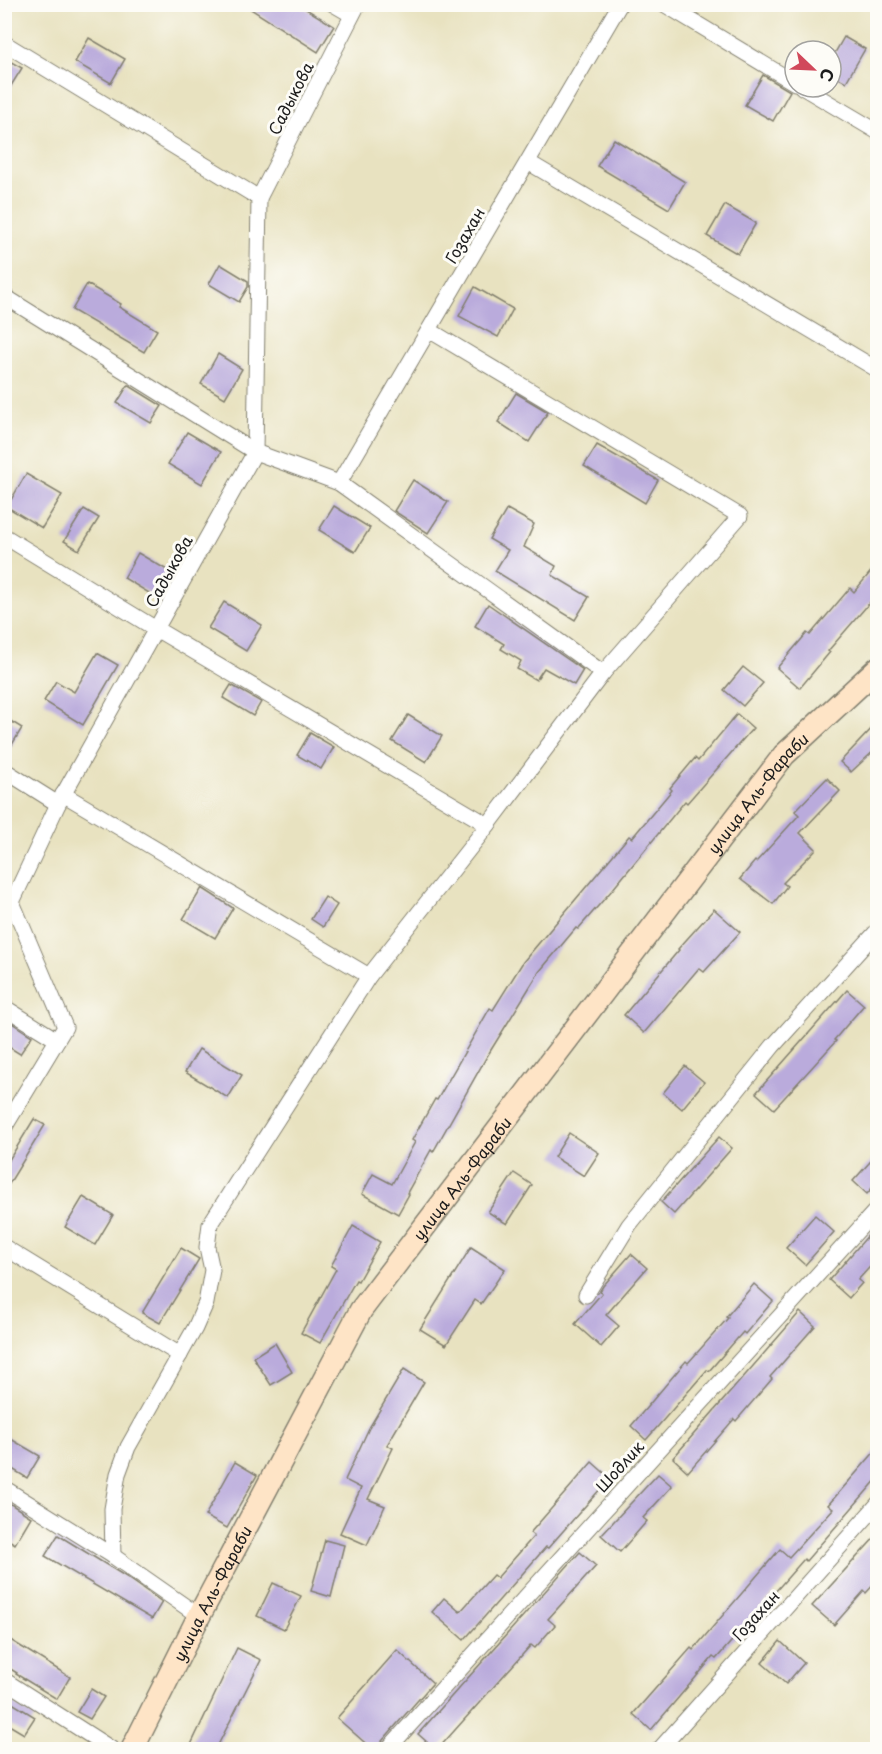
<svg xmlns="http://www.w3.org/2000/svg" width="882" height="1754" viewBox="0 0 882 1754" font-family="'Playpen Sans',sans-serif">
  <style>
    .building { fill: #baabdc }
    .lines { fill: none; stroke-linecap: round; stroke-linejoin: round }
    .street-casing { stroke: #827f6e; stroke-width: 17 }
    .secondary-casing { stroke: #827f6e; stroke-width: 25 }
    .street { stroke: #fff; stroke-width: 15 }
    .secondary { stroke: #fee4c6; stroke-width: 22 }
    .labels { text-anchor: middle; dominant-baseline: central; stroke-width: 6; stroke-linejoin: round; paint-order: stroke }
    .street-label { font-size: 16px; fill: #1c1c1c; stroke: #fdfcf7 }
  </style>
  <rect width="100%" height="100%" fill="#fdfcf7"/>
  <filter id="ink" filterUnits="userSpaceOnUse"><feTurbulence type="fractalNoise" baseFrequency=".0167" numOctaves="2"/><feDisplacementMap in="SourceGraphic" scale="12" xChannelSelector="R" yChannelSelector="G"/><feConvolveMatrix kernelMatrix="1 2 1 2 8 2 1 2 1" color-interpolation-filters="sRGB"/></filter>
  <filter id="wash" filterUnits="userSpaceOnUse"><feTurbulence type="fractalNoise" baseFrequency=".008" numOctaves="4" result="noise"/><feDisplacementMap in="SourceGraphic" scale="24" xChannelSelector="R" yChannelSelector="G"/><feGaussianBlur stdDeviation="1.35" result="paint"/><feColorMatrix in="noise" values="0 0 0 0 0 0 0 0 0 0 0 0 0 0 0 0 0 1.4 0 .05"/><feComposite in="paint" operator="in"/></filter>
  <g filter="url(#wash)">
    <rect width="100%" height="100%" fill="#e8e2c0"/>
    <g id="blocks">
      <!-- building -->
      <g class="building">
        <path d="M243,4H298L334,26L318,52Z"/>
        <path d="M844,37L865,49L846,82L831,74V60Z"/>
        <path d="M89,38L125,59L111,83L75,62Z"/>
        <path d="M4,58L22,68L4,97Z"/>
        <path d="M763,75L790,91L773,121L745,105Z"/>
        <path d="M614,139L685,182L669,209L597,166Z"/>
        <path d="M725,205L756,223L738,254L707,236Z"/>
        <path d="M220,264L248,281V287L239,302L209,284Z"/>
        <path d="M87,284L121,304L119,307L157,330L144,352L72,310Z"/>
        <path d="M475,287L513,309L498,337L459,316Z"/>
        <path d="M218,354L242,369L225,398L201,384Z"/>
        <path d="M128,385L162,406L151,423L117,403Z"/>
        <path d="M516,393L548,412L529,442L498,422Z"/>
        <path d="M187,432L221,452L202,484L168,464Z"/>
        <path d="M597,445L658,480L645,503L584,466Z"/>
        <path d="M26,474L62,495L42,528L7,507Z"/>
        <path d="M413,480L448,502L428,533L394,511Z"/>
        <path d="M334,506L370,528L355,552L319,530Z"/>
        <path d="M84,509L99,518L79,550L64,541Z"/>
        <path d="M507,509L534,524L524,547L556,566L552,575L589,597L575,620L495,571L508,550L489,539Z"/>
        <path d="M138,553L174,574L159,599L124,578Z"/>
        <path d="M878,563V593L828,651L830,652L800,688L777,668L807,633L810,635L850,588L854,592Z"/>
        <path d="M224,602L262,625L246,651L208,628Z"/>
        <path d="M488,604L583,670L574,685L544,668L536,680L517,669L521,661L501,649L504,644L475,626Z"/>
        <path d="M97,653L118,665L83,725L44,701L56,681L74,692Z"/>
        <path d="M743,667L763,683L743,706L724,690Z"/>
        <path d="M231,685L261,702L253,716L223,698Z"/>
        <path d="M737,714L753,728L687,803L685,801L613,889L578,929L576,928L539,972L486,1058L433,1152L431,1150L407,1193L409,1194L398,1214L362,1194L373,1174L392,1184L415,1142L412,1140L435,1099L437,1100L490,1008L493,1010L523,962L629,836L632,838L672,790L670,788L695,758L698,761Z"/>
        <path d="M408,715L442,736L426,762L392,741Z"/>
        <path d="M4,717L22,728L4,758Z"/>
        <path d="M878,722V747L851,772L840,762Z"/>
        <path d="M310,733L334,747L321,769L297,755Z"/>
        <path d="M827,778L840,791L800,833L816,849L783,883L787,886L773,904L740,879L755,861L756,862L799,815L795,811Z"/>
        <path d="M202,888L233,908L215,938L183,919Z"/>
        <path d="M325,897L337,905L323,927L311,919Z"/>
        <path d="M714,909L740,932L704,972L699,968L644,1033L624,1015L679,950L678,949Z"/>
        <path d="M847,990L864,1005L834,1040L836,1041L774,1109L756,1093Z"/>
        <path d="M12,1023L32,1036L20,1054L4,1044V1035Z"/>
        <path d="M199,1049L242,1075L228,1098L185,1072Z"/>
        <path d="M685,1066L704,1082L682,1109L663,1093Z"/>
        <path d="M34,1119L45,1125L4,1192V1168Z"/>
        <path d="M569,1133L599,1153L584,1176L554,1157Z"/>
        <path d="M719,1137L732,1148L674,1214L661,1202Z"/>
        <path d="M878,1153V1181L867,1194L853,1181Z"/>
        <path d="M514,1173L532,1185L507,1224L488,1212Z"/>
        <path d="M83,1197L113,1215L95,1245L65,1227Z"/>
        <path d="M815,1215L834,1232L805,1265L786,1248Z"/>
        <path d="M878,1224V1258L858,1280L862,1283L849,1298L829,1280Z"/>
        <path d="M353,1226L380,1242L358,1281L356,1280L320,1343L301,1333L336,1269L331,1266Z"/>
        <path d="M471,1247L505,1269L481,1304L475,1300L446,1345L420,1329Z"/>
        <path d="M181,1248L199,1259L160,1323L142,1313Z"/>
        <path d="M631,1254L647,1268L606,1315L619,1326L601,1347L575,1324L602,1293L600,1291L603,1286Z"/>
        <path d="M754,1284L773,1301L745,1334L743,1332L709,1371L707,1370L646,1440L631,1426L686,1361L688,1363L728,1318L726,1317Z"/>
        <path d="M800,1312L815,1326L770,1377L772,1379L736,1421L734,1419L688,1472L673,1458Z"/>
        <path d="M275,1343L292,1372L271,1385L253,1357Z"/>
        <path d="M404,1369L424,1382L387,1445L393,1448L368,1499L385,1506L367,1545L340,1533L361,1488L345,1480L369,1428Z"/>
        <path d="M4,1435L40,1456L27,1478L4,1464Z"/>
        <path d="M878,1448V1478L806,1561L804,1559L716,1659L713,1657L651,1730L633,1714L691,1648L693,1650L780,1549L789,1557L833,1509L828,1505Z"/>
        <path d="M235,1462L257,1475L227,1528L205,1516Z"/>
        <path d="M592,1462L610,1478L548,1548L546,1547L464,1640L432,1612L444,1598L460,1612L493,1575L497,1578L534,1536L530,1533Z"/>
        <path d="M658,1474L672,1486L643,1518L647,1521L620,1552L601,1535Z"/>
        <path d="M9,1503L31,1517L15,1544L4,1537V1509Z"/>
        <path d="M878,1534V1580L866,1593L864,1591L834,1625L812,1606Z"/>
        <path d="M58,1535L128,1578L162,1602L152,1619L45,1556Z"/>
        <path d="M325,1540L344,1545L331,1597L311,1591Z"/>
        <path d="M580,1552L596,1566L548,1619L555,1625L535,1648L531,1645L438,1749H435L418,1734Z"/>
        <path d="M273,1583L301,1596L284,1629L257,1616Z"/>
        <path d="M4,1636L70,1677L57,1699L16,1674L17,1673L4,1665Z"/>
        <path d="M780,1641L804,1663L786,1684L762,1663Z"/>
        <path d="M237,1648L261,1660L216,1749H189Z"/>
        <path d="M397,1650L433,1683L375,1749H372L337,1718Z"/>
        <path d="M91,1689L104,1697L90,1719L77,1712Z"/>
        <path d="M4,1698L35,1717L24,1734L4,1722Z"/>
      </g>
    </g>
  </g>
  <g filter="url(#ink)">
    <use href="#blocks" fill-opacity="0" stroke="#827f6e" stroke-width="1.5"/>
    <g class="lines">
      <defs>
        <g id="street">
          <path d="M333,4L352,15"/>
          <path d="M664,4L795,83"/>
          <path d="M4,43L259,198"/>
          <path d="M802,87L878,132"/>
          <path d="M528,162L878,370"/>
          <path d="M4,296L255,452L339,483L603,673"/>
          <path d="M339,483L620,4"/>
          <path d="M4,536L156,629L488,825"/>
          <path d="M4,770L58,804"/>
          <path d="M63,794L369,976"/>
          <path d="M4,1007L57,1040"/>
          <path d="M4,1128L65,1027L12,902L58,804L255,452L259,198L358,4"/>
          <path d="M4,1247L180,1355"/>
          <path d="M586,1295L629,1225L773,1046L878,930"/>
          <path d="M4,1488L113,1556L199,1616"/>
          <path d="M113,1556L112,1509L118,1474L128,1447L195,1328L206,1303L212,1270L207,1247L210,1224L369,976L488,825L603,673L740,516L429,330"/>
          <path d="M4,1680L113,1750"/>
          <path d="M387,1750L878,1208"/>
          <path d="M659,1750L878,1504"/>
        </g>
        <g id="secondary">
          <path id="s1" d="M132,1750L199,1616L361,1310L784,755L878,668"/>
        </g>
      </defs>
      <!-- street casing -->
      <use href="#street" class="street-casing"/>
      <!-- secondary casing -->
      <use href="#secondary" class="secondary-casing"/>
      <!-- street -->
      <use href="#street" class="street"/>
      <!-- secondary -->
      <use href="#secondary" class="secondary"/>
    </g>
  </g>
  <g class="labels">
    <!-- street labels -->
    <g class="street-label">
      <text transform="translate(290 98) rotate(-63)">Садыкова</text>
      <text transform="translate(464 235) rotate(-60)">Гозахан</text>
      <text transform="translate(168 571) rotate(-61)">Садыкова</text>
      <text stroke="none"><textPath href="#s1" startOffset="1148">улица Аль-Фараби</textPath></text>
      <text stroke="none"><textPath href="#s1" startOffset="662">улица Аль-Фараби</textPath></text>
      <text transform="translate(619 1466) rotate(-48)">Шодлик</text>
      <text stroke="none"><textPath href="#s1" startOffset="176">улица Аль-Фараби</textPath></text>
      <text transform="translate(755 1615) rotate(-48)">Гозахан</text>
    </g>
  </g>
  <!-- margin -->
  <rect width="882" height="1754" fill="none" stroke="#fdfcf7" stroke-width="24"/>
  <!-- north arrow -->
  <g transform="translate(813 69) rotate(113)"><circle r="28" fill="#fdfcf7" stroke="#a3a29f" stroke-width="1.5"/>
  <path d="M0-4.5L10 22L0 15L-10 22Z" fill="#d1495b"/>
  <text y="-9" font-size="16" font-weight="bold" text-anchor="middle" fill="#1c1c1c">С</text>
  </g>
</svg>
